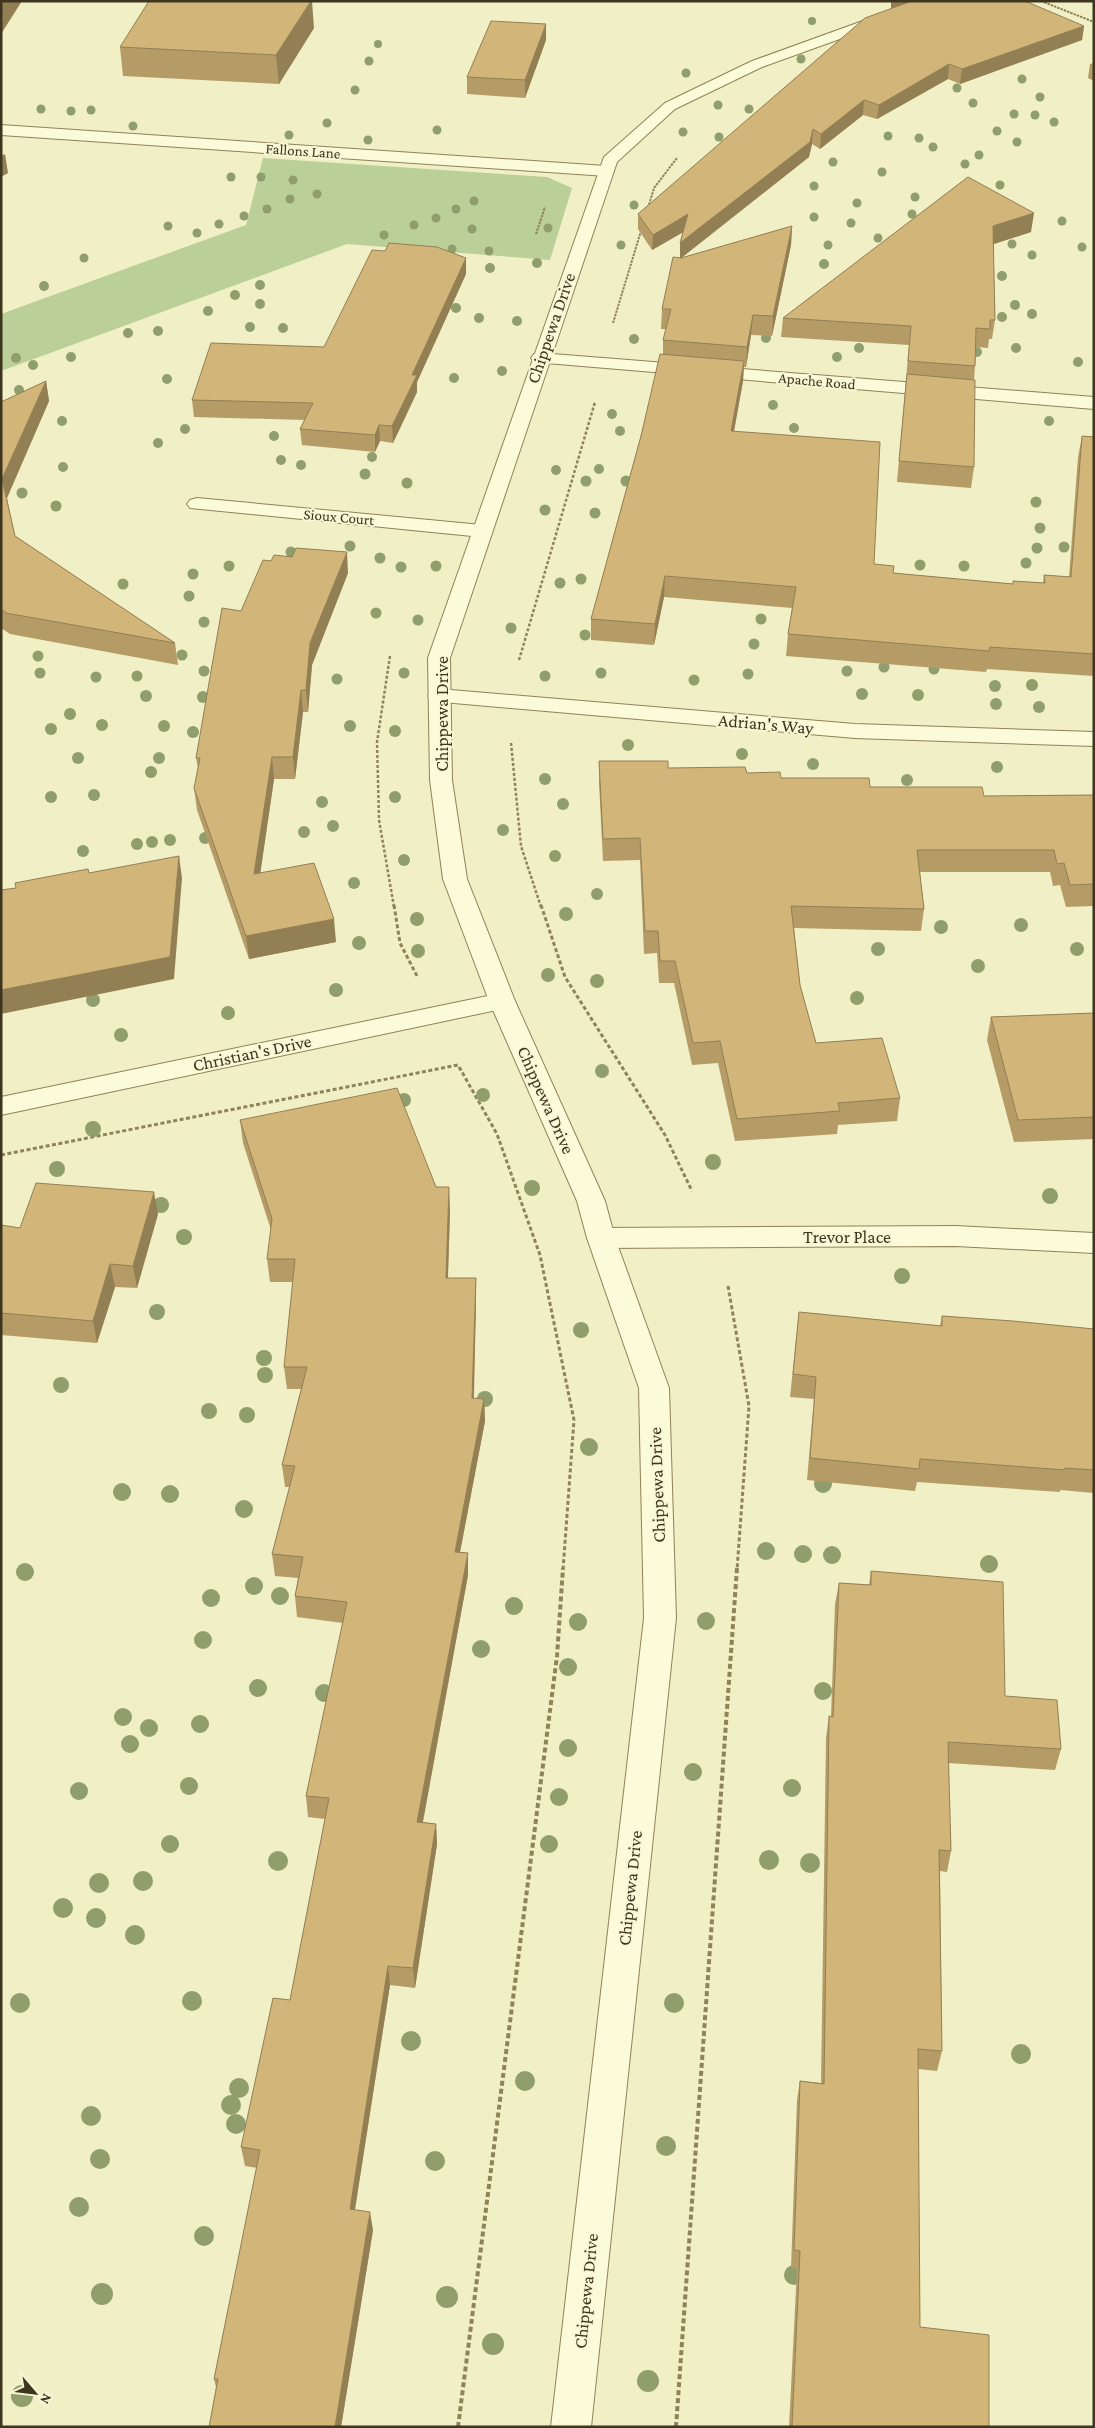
<svg xmlns="http://www.w3.org/2000/svg" width="1095" height="2428" viewBox="0 0 1095 2428" font-family="'Crimson Pro',serif">
  <style>
    .green { fill: #bbd098 }
    .lines { fill: none; stroke-linecap: round; stroke-linejoin: round }
    .minor-casing { stroke: #8e8359; stroke-width: 2 }
    .tertiary-casing { stroke: #8e8359; stroke-width: 2 }
    .path-far3 { stroke: #8e8359; stroke-width: 2; stroke-dasharray: 2.5 1; stroke-linecap: butt }
    .path-far2 { stroke: #8e8359; stroke-width: 2.5; stroke-dasharray: 3 2; stroke-linecap: butt }
    .path-far1 { stroke: #8e8359; stroke-width: 3; stroke-dasharray: 4 2.5; stroke-linecap: butt }
    .path { stroke: #8e8359; stroke-width: 4; stroke-dasharray: 5 3; stroke-linecap: butt }
    .minor { fill: #fbfad9; fill-rule: evenodd }
    .tertiary { fill: #fbfad9; fill-rule: evenodd }
    .tree { fill: #8f9e6c }
    .wall { fill: #b59c67 }
    .shaded-wall { fill: #937f54 }
    .building { fill: #d2b578; stroke: #937f54 }
    .labels { text-anchor: middle; dominant-baseline: central; stroke-width: 4; stroke-linejoin: round; paint-order: stroke }
    .far-street-label { font-size: 15px; fill: #3d351e; stroke: #f8f7d5 }
    .street-label { font-size: 18px; fill: #3d351e; stroke: #f8f7d5 }
  </style>
  <rect width="100%" height="100%" fill="#f1efc5"/>
  <!-- green -->
  <path class="green" d="M263,158L547,177L572,188L550,260L347,244L1,371V314L246,225Z"/>
  <g class="lines">
    <defs>
      <g id="minor">
        <path d="M1,125L606,166L612,168L614,171L612,174L606,176L1,135Z"/>
        <path d="M540,353L1094,397V409L534,362L531,358L534,354Z"/>
        <path d="M197,498L482,525L489,527L492,531L489,535L482,537L190,508L187,504L190,500Z"/>
        <path d="M439,689L855,724L1094,732V746L855,738L431,701L428,696L431,691Z"/>
        <path d="M502,993L511,995L515,1001L511,1007L1,1115V1097Z"/>
        <path d="M956,1226L1094,1233V1253L956,1246L601,1248L591,1245L587,1238L591,1231L601,1228Z"/>
      </g>
      <path id="tertiary" d="M918,1H939L937,4L762,67L675,109L617,162L450,658L452,780L467,879L515,1001L605,1201L615,1238L669,1388L676,1618L591,2427H551L644,1618L639,1388L587,1238L577,1201L489,1001L443,879L430,780L428,658L604,157L665,103L752,61Z"/>
    </defs>
    <!-- minor casing -->
    <use href="#minor" class="minor-casing"/>
    <!-- tertiary casing -->
    <use href="#tertiary" class="tertiary-casing"/>
    <!-- path-far3 -->
    <g class="path-far3">
      <path d="M1041,1L1094,22"/>
      <path d="M648,208L654,188L677,158"/>
      <path d="M536,234L545,207"/>
      <path d="M613,323L641,231"/>
    </g>
    <!-- path-far2 -->
    <g class="path-far2">
      <path d="M390,656L377,742L379,820L394,907"/>
      <path d="M519,660L595,402"/>
      <path d="M511,743L521,846L541,907"/>
    </g>
    <!-- path-far1 -->
    <g class="path-far1">
      <path d="M394,905L400,943L417,976"/>
      <path d="M541,905L565,977L665,1135L692,1191"/>
      <path d="M1,1155L458,1065L497,1134L540,1255L574,1420L563,1570"/>
      <path d="M728,1286L749,1406L737,1570"/>
    </g>
    <!-- path -->
    <g class="path">
      <path d="M458,2427L557,1656L563,1568"/>
      <path d="M676,2427L737,1568"/>
    </g>
    <!-- minor -->
    <use href="#minor" class="minor"/>
    <!-- tertiary -->
    <use href="#tertiary" class="tertiary"/>
  </g>
  <!-- trees -->
  <g class="tree">
    <circle cx="812" cy="21" r="4"/>
    <circle cx="378" cy="44" r="4"/>
    <circle cx="801" cy="59" r="4.5"/>
    <circle cx="369" cy="61" r="4.5"/>
    <circle cx="686" cy="73" r="4.5"/>
    <circle cx="1022" cy="79" r="4.5"/>
    <circle cx="957" cy="88" r="4.5"/>
    <circle cx="355" cy="90" r="4.5"/>
    <circle cx="1040" cy="97" r="4.5"/>
    <circle cx="973" cy="103" r="4.5"/>
    <circle cx="718" cy="105" r="4.5"/>
    <circle cx="41" cy="109" r="4.5"/>
    <circle cx="749" cy="109" r="4.5"/>
    <circle cx="91" cy="110" r="4.5"/>
    <circle cx="71" cy="111" r="4.5"/>
    <circle cx="1014" cy="114" r="4.5"/>
    <circle cx="1035" cy="115" r="4.5"/>
    <circle cx="1054" cy="122" r="4.5"/>
    <circle cx="327" cy="123" r="4.5"/>
    <circle cx="133" cy="126" r="4.5"/>
    <circle cx="437" cy="130" r="4.5"/>
    <circle cx="997" cy="131" r="4.5"/>
    <circle cx="683" cy="132" r="4.5"/>
    <circle cx="289" cy="135" r="4.5"/>
    <circle cx="888" cy="136" r="4.5"/>
    <circle cx="719" cy="137" r="4.5"/>
    <circle cx="919" cy="138" r="4.5"/>
    <circle cx="368" cy="140" r="4.5"/>
    <circle cx="1017" cy="142" r="4.5"/>
    <circle cx="933" cy="147" r="4.5"/>
    <circle cx="979" cy="155" r="4.5"/>
    <circle cx="833" cy="162" r="4.5"/>
    <circle cx="965" cy="164" r="4.5"/>
    <circle cx="882" cy="172" r="4.5"/>
    <circle cx="231" cy="177" r="4.5"/>
    <circle cx="261" cy="177" r="4.5"/>
    <circle cx="293" cy="180" r="4.5"/>
    <circle cx="1000" cy="185" r="4.5"/>
    <circle cx="814" cy="186" r="4.5"/>
    <circle cx="317" cy="194" r="4.5"/>
    <circle cx="915" cy="197" r="4.5"/>
    <circle cx="290" cy="199" r="4.5"/>
    <circle cx="474" cy="201" r="4.5"/>
    <circle cx="857" cy="203" r="4.5"/>
    <circle cx="634" cy="205" r="4.5"/>
    <circle cx="267" cy="209" r="4.5"/>
    <circle cx="456" cy="209" r="4.5"/>
    <circle cx="912" cy="214" r="4.5"/>
    <circle cx="244" cy="216" r="4.5"/>
    <circle cx="814" cy="217" r="4.5"/>
    <circle cx="436" cy="218" r="4.5"/>
    <circle cx="1062" cy="221" r="4.5"/>
    <circle cx="851" cy="223" r="4.5"/>
    <circle cx="219" cy="224" r="4.5"/>
    <circle cx="414" cy="225" r="4.5"/>
    <circle cx="168" cy="226" r="4.5"/>
    <circle cx="548" cy="228" r="4.5"/>
    <circle cx="472" cy="229" r="4.5"/>
    <circle cx="197" cy="233" r="4.5"/>
    <circle cx="384" cy="235" r="4.5"/>
    <circle cx="878" cy="238" r="4.5"/>
    <circle cx="1012" cy="244" r="4.5"/>
    <circle cx="621" cy="245" r="4.5"/>
    <circle cx="828" cy="245" r="4.5"/>
    <circle cx="1082" cy="247" r="4.5"/>
    <circle cx="452" cy="249" r="4.5"/>
    <circle cx="489" cy="251" r="4.5"/>
    <circle cx="1032" cy="255" r="4.5"/>
    <circle cx="84" cy="258" r="4.5"/>
    <circle cx="537" cy="263" r="5"/>
    <circle cx="824" cy="264" r="5"/>
    <circle cx="490" cy="268" r="5"/>
    <circle cx="1002" cy="276" r="5"/>
    <circle cx="260" cy="285" r="5"/>
    <circle cx="44" cy="286" r="5"/>
    <circle cx="235" cy="295" r="5"/>
    <circle cx="260" cy="304" r="5"/>
    <circle cx="1015" cy="305" r="5"/>
    <circle cx="456" cy="308" r="5"/>
    <circle cx="208" cy="311" r="5"/>
    <circle cx="1032" cy="314" r="5"/>
    <circle cx="1002" cy="317" r="5"/>
    <circle cx="479" cy="318" r="5"/>
    <circle cx="517" cy="321" r="5"/>
    <circle cx="250" cy="327" r="5"/>
    <circle cx="283" cy="328" r="5"/>
    <circle cx="158" cy="331" r="5"/>
    <circle cx="128" cy="333" r="5"/>
    <circle cx="766" cy="338" r="5"/>
    <circle cx="634" cy="339" r="5"/>
    <circle cx="859" cy="348" r="5"/>
    <circle cx="1016" cy="348" r="5"/>
    <circle cx="977" cy="352" r="5"/>
    <circle cx="71" cy="357" r="5"/>
    <circle cx="837" cy="357" r="5"/>
    <circle cx="16" cy="358" r="5"/>
    <circle cx="1078" cy="362" r="5"/>
    <circle cx="33" cy="365" r="5"/>
    <circle cx="502" cy="371" r="5"/>
    <circle cx="454" cy="378" r="5"/>
    <circle cx="167" cy="379" r="5"/>
    <circle cx="19" cy="390" r="5"/>
    <circle cx="773" cy="405" r="5"/>
    <circle cx="612" cy="414" r="5"/>
    <circle cx="62" cy="421" r="5"/>
    <circle cx="1049" cy="421" r="5"/>
    <circle cx="794" cy="428" r="5"/>
    <circle cx="185" cy="429" r="5"/>
    <circle cx="620" cy="431" r="5"/>
    <circle cx="274" cy="436" r="5"/>
    <circle cx="158" cy="443" r="5"/>
    <circle cx="372" cy="457" r="5"/>
    <circle cx="281" cy="460" r="5"/>
    <circle cx="301" cy="465" r="5"/>
    <circle cx="63" cy="467" r="5"/>
    <circle cx="599" cy="469" r="5"/>
    <circle cx="556" cy="470" r="5"/>
    <circle cx="365" cy="474" r="5.5"/>
    <circle cx="586" cy="481" r="5.5"/>
    <circle cx="626" cy="481" r="5.5"/>
    <circle cx="407" cy="483" r="5.5"/>
    <circle cx="22" cy="493" r="5.5"/>
    <circle cx="1036" cy="502" r="5.5"/>
    <circle cx="56" cy="506" r="5.5"/>
    <circle cx="545" cy="510" r="5.5"/>
    <circle cx="595" cy="513" r="5.5"/>
    <circle cx="1040" cy="528" r="5.5"/>
    <circle cx="350" cy="546" r="5.5"/>
    <circle cx="1064" cy="547" r="5.5"/>
    <circle cx="1037" cy="548" r="5.5"/>
    <circle cx="291" cy="552" r="5.5"/>
    <circle cx="380" cy="558" r="5.5"/>
    <circle cx="1026" cy="563" r="5.5"/>
    <circle cx="920" cy="565" r="5.5"/>
    <circle cx="229" cy="566" r="5.5"/>
    <circle cx="436" cy="566" r="5.5"/>
    <circle cx="964" cy="566" r="5.5"/>
    <circle cx="401" cy="567" r="5.5"/>
    <circle cx="193" cy="574" r="5.5"/>
    <circle cx="581" cy="579" r="5.5"/>
    <circle cx="560" cy="583" r="5.5"/>
    <circle cx="123" cy="584" r="5.5"/>
    <circle cx="189" cy="596" r="5.5"/>
    <circle cx="376" cy="613" r="5.5"/>
    <circle cx="761" cy="619" r="5.5"/>
    <circle cx="418" cy="620" r="5.5"/>
    <circle cx="204" cy="622" r="5.5"/>
    <circle cx="511" cy="628" r="5.5"/>
    <circle cx="585" cy="635" r="5.5"/>
    <circle cx="754" cy="644" r="5.5"/>
    <circle cx="182" cy="655" r="5.5"/>
    <circle cx="38" cy="656" r="5.5"/>
    <circle cx="884" cy="667" r="5.5"/>
    <circle cx="934" cy="669" r="5.5"/>
    <circle cx="204" cy="671" r="5.5"/>
    <circle cx="847" cy="671" r="5.5"/>
    <circle cx="40" cy="673" r="5.5"/>
    <circle cx="404" cy="673" r="5.5"/>
    <circle cx="601" cy="673" r="5.5"/>
    <circle cx="748" cy="674" r="5.5"/>
    <circle cx="137" cy="676" r="5.5"/>
    <circle cx="545" cy="676" r="5.5"/>
    <circle cx="96" cy="677" r="5.5"/>
    <circle cx="337" cy="679" r="5.5"/>
    <circle cx="694" cy="680" r="5.5"/>
    <circle cx="1032" cy="685" r="6"/>
    <circle cx="995" cy="686" r="6"/>
    <circle cx="862" cy="694" r="6"/>
    <circle cx="918" cy="695" r="6"/>
    <circle cx="146" cy="696" r="6"/>
    <circle cx="203" cy="697" r="6"/>
    <circle cx="996" cy="704" r="6"/>
    <circle cx="1039" cy="707" r="6"/>
    <circle cx="70" cy="714" r="6"/>
    <circle cx="102" cy="725" r="6"/>
    <circle cx="164" cy="726" r="6"/>
    <circle cx="350" cy="726" r="6"/>
    <circle cx="51" cy="729" r="6"/>
    <circle cx="395" cy="731" r="6"/>
    <circle cx="193" cy="732" r="6"/>
    <circle cx="628" cy="745" r="6"/>
    <circle cx="742" cy="754" r="6"/>
    <circle cx="78" cy="758" r="6"/>
    <circle cx="159" cy="758" r="6"/>
    <circle cx="813" cy="764" r="6"/>
    <circle cx="997" cy="767" r="6"/>
    <circle cx="151" cy="772" r="6"/>
    <circle cx="545" cy="779" r="6"/>
    <circle cx="907" cy="780" r="6"/>
    <circle cx="94" cy="795" r="6"/>
    <circle cx="51" cy="797" r="6"/>
    <circle cx="395" cy="797" r="6"/>
    <circle cx="322" cy="802" r="6"/>
    <circle cx="563" cy="804" r="6"/>
    <circle cx="333" cy="826" r="6"/>
    <circle cx="503" cy="830" r="6"/>
    <circle cx="304" cy="832" r="6"/>
    <circle cx="205" cy="838" r="6"/>
    <circle cx="170" cy="840" r="6"/>
    <circle cx="152" cy="842" r="6"/>
    <circle cx="137" cy="844" r="6"/>
    <circle cx="83" cy="851" r="6"/>
    <circle cx="555" cy="856" r="6"/>
    <circle cx="404" cy="860" r="6"/>
    <circle cx="354" cy="883" r="6"/>
    <circle cx="597" cy="894" r="6"/>
    <circle cx="566" cy="914" r="7"/>
    <circle cx="417" cy="919" r="7"/>
    <circle cx="1021" cy="925" r="7"/>
    <circle cx="941" cy="927" r="7"/>
    <circle cx="359" cy="943" r="7"/>
    <circle cx="878" cy="949" r="7"/>
    <circle cx="1077" cy="949" r="7"/>
    <circle cx="418" cy="951" r="7"/>
    <circle cx="978" cy="966" r="7"/>
    <circle cx="548" cy="975" r="7"/>
    <circle cx="597" cy="981" r="7"/>
    <circle cx="336" cy="990" r="7"/>
    <circle cx="857" cy="998" r="7"/>
    <circle cx="93" cy="1000" r="7"/>
    <circle cx="228" cy="1013" r="7"/>
    <circle cx="121" cy="1035" r="7"/>
    <circle cx="602" cy="1071" r="7"/>
    <circle cx="483" cy="1095" r="7"/>
    <circle cx="404" cy="1100" r="7"/>
    <circle cx="93" cy="1129" r="8"/>
    <circle cx="713" cy="1162" r="8"/>
    <circle cx="57" cy="1169" r="8"/>
    <circle cx="532" cy="1188" r="8"/>
    <circle cx="1050" cy="1196" r="8"/>
    <circle cx="161" cy="1205" r="8"/>
    <circle cx="184" cy="1237" r="8"/>
    <circle cx="902" cy="1276" r="8"/>
    <circle cx="157" cy="1312" r="8"/>
    <circle cx="581" cy="1330" r="8"/>
    <circle cx="264" cy="1358" r="8"/>
    <circle cx="265" cy="1375" r="8"/>
    <circle cx="61" cy="1385" r="8"/>
    <circle cx="485" cy="1399" r="8"/>
    <circle cx="209" cy="1411" r="8"/>
    <circle cx="247" cy="1415" r="8"/>
    <circle cx="589" cy="1447" r="9"/>
    <circle cx="823" cy="1484" r="9"/>
    <circle cx="122" cy="1492" r="9"/>
    <circle cx="170" cy="1494" r="9"/>
    <circle cx="244" cy="1509" r="9"/>
    <circle cx="766" cy="1551" r="9"/>
    <circle cx="803" cy="1554" r="9"/>
    <circle cx="832" cy="1555" r="9"/>
    <circle cx="989" cy="1564" r="9"/>
    <circle cx="25" cy="1572" r="9"/>
    <circle cx="254" cy="1586" r="9"/>
    <circle cx="280" cy="1596" r="9"/>
    <circle cx="211" cy="1598" r="9"/>
    <circle cx="514" cy="1606" r="9"/>
    <circle cx="706" cy="1621" r="9"/>
    <circle cx="578" cy="1622" r="9"/>
    <circle cx="203" cy="1640" r="9"/>
    <circle cx="481" cy="1649" r="9"/>
    <circle cx="568" cy="1667" r="9"/>
    <circle cx="258" cy="1688" r="9"/>
    <circle cx="823" cy="1691" r="9"/>
    <circle cx="324" cy="1693" r="9"/>
    <circle cx="123" cy="1717" r="9"/>
    <circle cx="200" cy="1724" r="9"/>
    <circle cx="149" cy="1728" r="9"/>
    <circle cx="130" cy="1744" r="9"/>
    <circle cx="568" cy="1748" r="9"/>
    <circle cx="693" cy="1772" r="9"/>
    <circle cx="189" cy="1786" r="9"/>
    <circle cx="792" cy="1788" r="9"/>
    <circle cx="79" cy="1791" r="9"/>
    <circle cx="559" cy="1797" r="9"/>
    <circle cx="170" cy="1844" r="9"/>
    <circle cx="549" cy="1844" r="9"/>
    <circle cx="769" cy="1860" r="10"/>
    <circle cx="278" cy="1861" r="10"/>
    <circle cx="810" cy="1863" r="10"/>
    <circle cx="143" cy="1881" r="10"/>
    <circle cx="99" cy="1883" r="10"/>
    <circle cx="63" cy="1908" r="10"/>
    <circle cx="96" cy="1918" r="10"/>
    <circle cx="135" cy="1935" r="10"/>
    <circle cx="192" cy="2001" r="10"/>
    <circle cx="20" cy="2003" r="10"/>
    <circle cx="674" cy="2003" r="10"/>
    <circle cx="411" cy="2041" r="10"/>
    <circle cx="1021" cy="2054" r="10"/>
    <circle cx="525" cy="2081" r="10"/>
    <circle cx="239" cy="2088" r="10"/>
    <circle cx="231" cy="2105" r="10"/>
    <circle cx="91" cy="2116" r="10"/>
    <circle cx="236" cy="2124" r="10"/>
    <circle cx="666" cy="2146" r="10"/>
    <circle cx="100" cy="2159" r="10"/>
    <circle cx="435" cy="2161" r="10"/>
    <circle cx="79" cy="2207" r="10"/>
    <circle cx="204" cy="2236" r="10"/>
    <circle cx="794" cy="2275" r="10"/>
    <circle cx="102" cy="2294" r="11"/>
    <circle cx="447" cy="2297" r="11"/>
    <circle cx="493" cy="2344" r="11"/>
    <circle cx="648" cy="2381" r="11"/>
    <circle cx="22" cy="2396" r="11"/>
  </g>
  <!-- wall -->
  <g class="wall">
    <path d="M865,18L1084,26L1082,40L960,84L948,79L877,119L863,115L820,149L812,144L809,157L681,258L792,226L791,245L772,336L751,335L746,367H744L743,381L734,432L874,564L893,573L1013,584V581L1043,583L1044,575L1069,577L1078,457L1082,436L1094,437V676L987,669L986,672L786,656L788,634L792,608L664,597L654,645L591,640V619L663,354V340L666,329H661L662,309L680,258V243L683,232L652,250L638,229V214Z"/>
    <path d="M314,28L279,84L123,76L120,47Z"/>
    <path d="M546,40L525,98L467,94V77Z"/>
    <path d="M1094,63V81L1088,78L1090,64Z"/>
    <path d="M968,177L1031,232L993,244L995,320L992,339H989L988,348L976,347L975,366L974,380V467L971,488L897,482L909,345L781,337L783,318Z"/>
    <path d="M466,258V274L417,382V392L393,443L380,441L375,452L302,445L300,429L305,420L194,417L192,400L324,347Z"/>
    <path d="M46,381L49,401L7,498L15,536L175,643L178,665L10,634L1,628V402Z"/>
    <path d="M348,573L312,665L308,712H303L295,779H274L260,873L336,942L249,959L197,810L194,788L198,768L196,758L241,611Z"/>
    <path d="M599,761L668,768L747,773L781,778L870,787L984,796L1094,795V906L1066,907L1060,885L1053,886L1050,872H920L924,909L921,931L794,928L800,985L816,1043L900,1098L897,1121L838,1125L837,1134L735,1141L718,1063L692,1065L674,983H659L657,953L644,954L640,860L603,861L599,783Z"/>
    <path d="M1094,1013V1139L1014,1142L987,1040L991,1017Z"/>
    <path d="M240,1120L436,1187L450,1210L448,1278H476V1301L474,1398L484,1399L485,1421L460,1552L468,1553V1575L423,1822L436,1824L437,1844L415,1988L390,1985L355,2210L373,2230L341,2427H209L216,2387L214,2379L257,2168L245,2166L241,2147L290,2000L325,1819L308,1817L306,1796L343,1623L297,1617L295,1596L298,1578L275,1576L272,1554L290,1487H285L282,1465L301,1389H287L284,1367L293,1282H270L267,1259L271,1230L243,1143Z"/>
    <path d="M158,1214L137,1288L115,1287L97,1343L1,1335V1225L20,1228Z"/>
    <path d="M799,1312L940,1326L942,1316L1094,1329V1493L1060,1490V1492L917,1482L915,1491L807,1480L814,1399L790,1397Z"/>
    <path d="M871,1571L1061,1749L1055,1770L948,1763L951,1851L947,1872L940,1871L942,2051L937,2071L918,2069L920,2327L989,2427H789L797,2269L791,2268L797,2100L800,2081L821,2083L826,1738L829,1716L831,1717L835,1604L839,1583L869,1585Z"/>
  </g>
  <!-- shaded-wall -->
  <g class="shaded-wall">
    <path d="M1,1H22L1,34Z"/>
    <path d="M311,1H312L314,28L279,84L276,55Z"/>
    <path d="M891,1H912L891,9Z"/>
    <path d="M546,24V40L525,98V80Z"/>
    <path d="M1084,26L1082,40L960,84L962,69Z"/>
    <path d="M949,64L948,79L877,119L879,105Z"/>
    <path d="M864,100L863,115L820,149L821,134Z"/>
    <path d="M813,129L812,144L809,157L680,259V243Z"/>
    <path d="M5,154L8,173L1,177V156Z"/>
    <path d="M1034,213L1031,232L991,245L993,226Z"/>
    <path d="M688,214L687,230L652,250L653,235Z"/>
    <path d="M792,226L791,245L772,336L773,316Z"/>
    <path d="M466,258V274L417,382V392L393,443L392,426L412,375Z"/>
    <path d="M753,315L751,335L746,367L747,347Z"/>
    <path d="M744,361L743,381L730,452L731,431Z"/>
    <path d="M46,381L49,401L6,500L2,479Z"/>
    <path d="M379,425L380,441L375,452V435Z"/>
    <path d="M347,552L348,573L312,665L308,712L306,690L310,643Z"/>
    <path d="M665,576L664,597L654,645L655,624Z"/>
    <path d="M301,690L303,712L295,779L293,757Z"/>
    <path d="M272,757L274,779L257,896L254,874Z"/>
    <path d="M179,856L182,878L174,979L1,1014V990Z"/>
    <path d="M334,919L336,942L249,959L246,936Z"/>
    <path d="M449,1187L450,1210L447,1301L446,1278Z"/>
    <path d="M154,1192L158,1214L137,1288L133,1266Z"/>
    <path d="M110,1264L115,1287L97,1343L93,1321Z"/>
    <path d="M476,1278V1301L473,1420L472,1398Z"/>
    <path d="M484,1399L485,1421L456,1573L455,1552Z"/>
    <path d="M468,1553V1575L419,1842L417,1822Z"/>
    <path d="M436,1824L437,1844L415,1988L413,1968Z"/>
    <path d="M388,1966L390,1985L352,2227L350,2209Z"/>
    <path d="M370,2212L373,2230L341,2427H335Z"/>
  </g>
  <!-- building -->
  <g class="building">
    <path d="M149,1H311L276,55L120,47Z"/>
    <path d="M912,1H1025L1084,26L962,69L949,64L879,105L864,100L821,134L813,129L810,142L680,243L688,214L653,235L638,214L865,18Z"/>
    <path d="M491,21L546,24L525,80L467,77Z"/>
    <path d="M968,177L1034,213L993,226L995,320H990V329L976,328L975,366L908,361L911,326L783,318Z"/>
    <path d="M792,226L773,316L753,315L747,347L663,340L671,309H662L673,257L681,258Z"/>
    <path d="M389,243L437,247L466,258L412,375H417L392,426L379,425L375,435L300,429L313,403L192,400L211,343L324,347L372,250L385,251Z"/>
    <path d="M660,354L744,361L731,431L880,442L874,564L894,566L893,573L1013,584V581L1045,583L1044,575L1071,577L1082,436L1094,437V654L990,647L989,651L788,634L796,587L665,576L655,624L591,619L641,436Z"/>
    <path d="M907,374L975,380L974,467L899,461Z"/>
    <path d="M46,381L2,479L15,536L175,643L6,613L1,609V402Z"/>
    <path d="M296,548L347,552L310,643L306,690H301L293,757H272L254,874L314,863L334,919L246,936L194,788L200,758H196L222,608L241,611L263,560L271,561L274,555L292,557Z"/>
    <path d="M599,761H668V768L745,767L747,773L780,772L781,778H869L870,787H982L984,796L1094,795V884L1070,885L1064,863L1057,864L1054,850H917L924,909L791,906L800,985L816,1043L882,1038L900,1098L838,1103L840,1111L737,1119L720,1041L693,1043L675,961H660L658,931H645L640,838L603,839Z"/>
    <path d="M179,856L170,957L1,990V890L16,888L15,883L88,869L89,873Z"/>
    <path d="M1094,1013V1117L1018,1120L991,1017Z"/>
    <path d="M397,1088L436,1187H449L446,1278H476L472,1398L484,1399L455,1552L468,1553L417,1822L436,1824L413,1968L388,1966L350,2209L370,2212L335,2427H209L218,2379H214L260,2150L241,2147L273,1998L290,2000L329,1798L306,1796L347,1602L295,1596L303,1557L272,1554L295,1466L282,1465L307,1367H284L295,1259H267L272,1219L240,1120Z"/>
    <path d="M36,1183L154,1192L133,1266L110,1264L93,1321L1,1313V1225L20,1228Z"/>
    <path d="M799,1312L942,1326V1316L1013,1321L1094,1329V1470L1065,1468V1470L920,1459L919,1469L810,1458L816,1377L793,1374Z"/>
    <path d="M871,1571L1003,1582L1005,1696L1057,1700L1061,1749L948,1742L951,1851L939,1850L942,2051L918,2049L920,2327L989,2335V2427H792L800,2251L794,2250L800,2081L824,2084L829,1716L833,1717L839,1583L871,1585Z"/>
  </g>
  <g class="labels">
    <!-- far-street labels -->
    <g class="far-street-label">
      <text transform="translate(303 151) rotate(4)">Fallons Lane</text>
      <text transform="translate(817 381) rotate(5)">Apache Road</text>
      <text transform="translate(339 517) rotate(5)">Sioux Court</text>
    </g>
    <!-- street labels -->
    <g class="street-label">
      <text transform="translate(551 328) rotate(-71)">Chippewa Drive</text>
      <text transform="translate(442 714) rotate(-90)">Chippewa Drive</text>
      <text transform="translate(766 724) rotate(5)">Adrian's Way</text>
      <text transform="translate(252 1053) rotate(-12)">Christian's Drive</text>
      <text transform="translate(546 1100) rotate(66)">Chippewa Drive</text>
      <text x="847" y="1237">Trevor Place</text>
      <text transform="translate(657 1485) rotate(-92)">Chippewa Drive</text>
      <text transform="translate(630 1888) rotate(-84)">Chippewa Drive</text>
      <text transform="translate(586 2291) rotate(-84)">Chippewa Drive</text>
    </g>
  </g>
  <!-- border -->
  <rect width="1095" height="2428" fill="none" stroke="#3d351e" stroke-width="5"/>
  <!-- north arrow -->
  <g transform="translate(35 2393) rotate(118)" stroke="#f8f7d5" stroke-width="4" paint-order="stroke">
  <path d="M0-4L9 19L0 12L-9 19Z" fill="#3d351e"/>
  <text y="-8" font-size="14" font-weight="bold" text-anchor="middle" fill="#3d351e">N</text>
  </g>
</svg>
